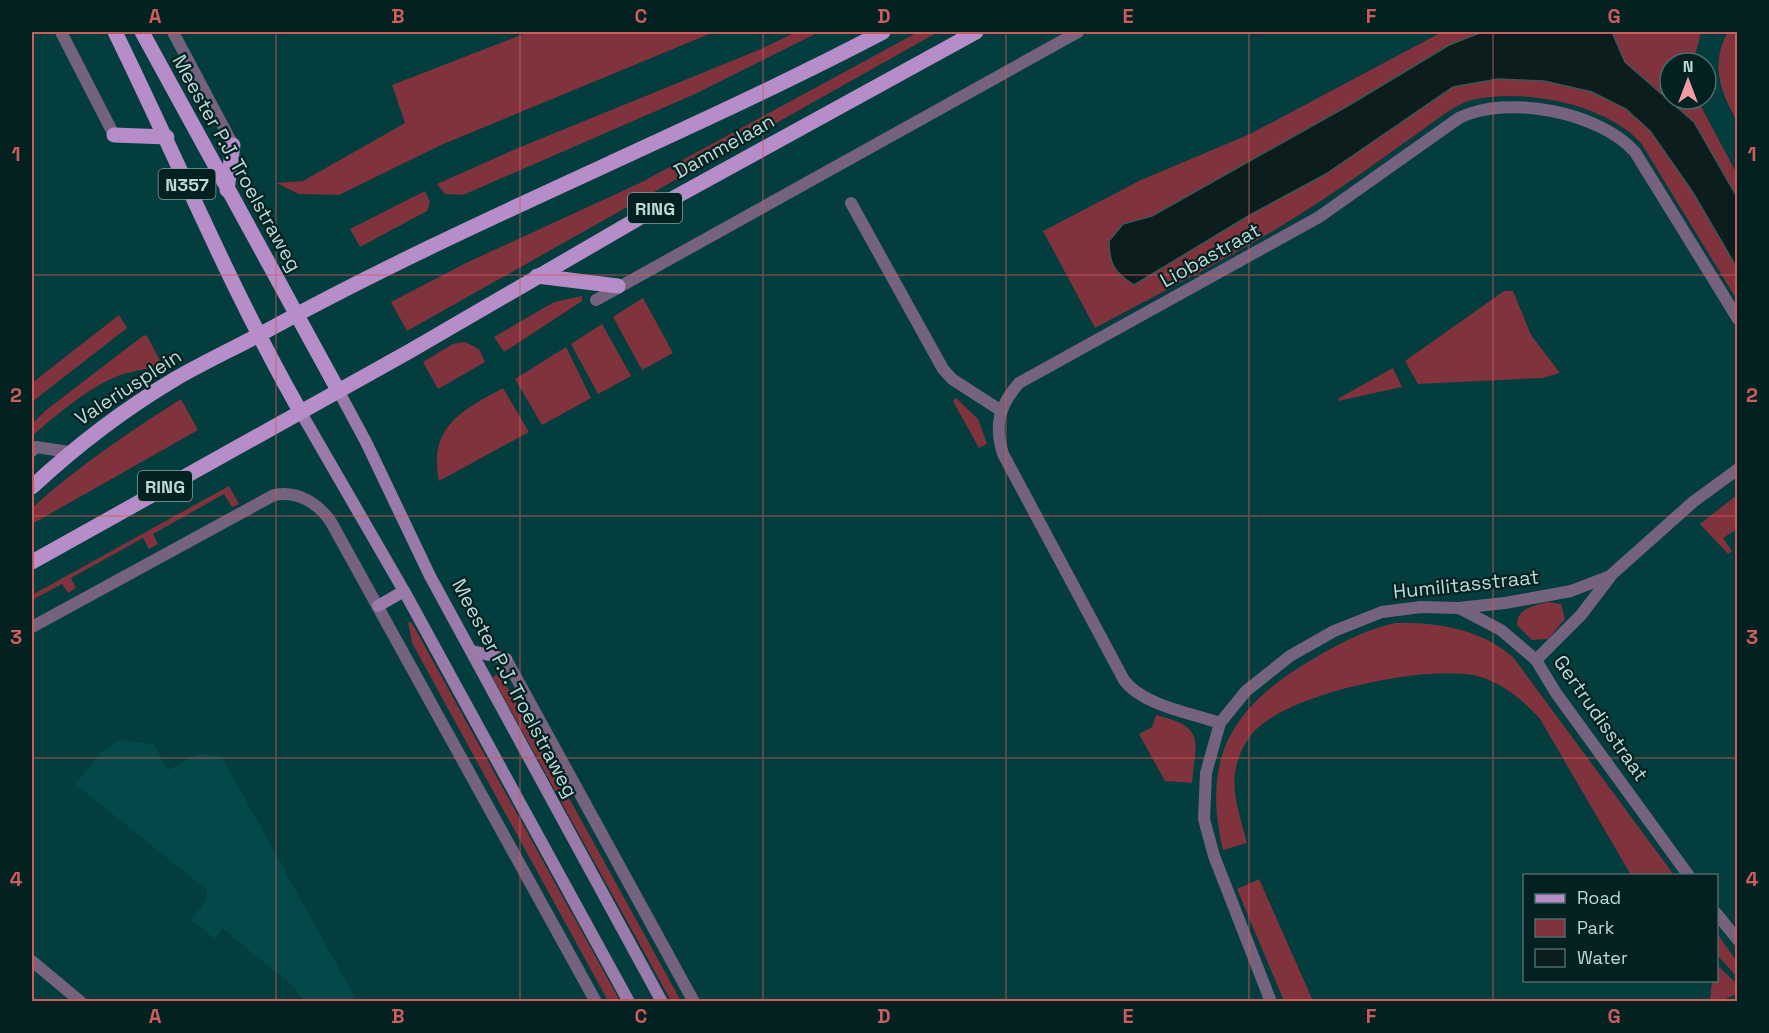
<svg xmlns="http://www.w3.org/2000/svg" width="1769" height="1033" viewBox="0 0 1769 1033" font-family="'Space Grotesk',sans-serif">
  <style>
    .built { fill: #044949 }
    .green { fill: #80333d }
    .water { fill: #0c1d1d; stroke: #405555; stroke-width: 1.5 }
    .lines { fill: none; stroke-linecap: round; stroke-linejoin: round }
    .minor { stroke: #75627f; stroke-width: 12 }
    .secondary { stroke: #9a7aa8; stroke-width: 12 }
    .primary { stroke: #b68dc8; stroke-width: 15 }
    .grid { fill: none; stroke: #ce5d5d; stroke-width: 1.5; stroke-opacity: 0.55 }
    .labels { text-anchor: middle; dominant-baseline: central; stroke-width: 4.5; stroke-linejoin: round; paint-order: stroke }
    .shield { fill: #042121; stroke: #83a2a2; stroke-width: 1.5 }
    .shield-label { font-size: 18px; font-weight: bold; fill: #bad9d9 }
    .street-label { font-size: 20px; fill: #bad9d9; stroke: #042121 }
    .neatline { fill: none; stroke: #ce5d5d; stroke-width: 2 }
    .grid-label { font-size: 20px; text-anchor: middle; font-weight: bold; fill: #ce5d5d }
  </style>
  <rect width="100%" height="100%" fill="#033d3d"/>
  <!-- built -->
  <path class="built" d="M122,740L154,745L168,770L199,753L222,757L357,1001H303L294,987L223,929L215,939L191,920L206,900L207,890L75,784L104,749Z"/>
  <!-- green -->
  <g class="green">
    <path d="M529,32H714L441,145L339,195L299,194L276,183L303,181L405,123L392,85Z"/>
    <path d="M796,32H819L695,94L463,195L445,194L437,184L518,148L761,49Z"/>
    <path d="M918,32H938L407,331L391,302L466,263L642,182Z"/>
    <path d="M1442,32H1482L1449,45L1351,104L1152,216L1123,224L1250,215L1326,174L1453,87L1498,79L1544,81L1592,92L1626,109L1650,131L1692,191L1737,268V300L1641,143C1605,104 1527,89 1476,99C1456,103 1438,119 1421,131C1385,156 1350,182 1313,206C1244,251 1167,289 1095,328L1043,231L1141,180L1250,134Z"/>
    <path d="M1612,32H1701L1693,63H1670V99H1697L1737,174V197L1694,122L1625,62Z"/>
    <path d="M1728,32H1737V121C1720,92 1710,63 1728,32Z"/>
    <path d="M425,191L430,202L427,211L360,247L350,229Z"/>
    <path d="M1504,291H1513L1531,335L1560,373L1542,378L1418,384L1405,361Z"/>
    <path d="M582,296V301L504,352L494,337L554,302Z"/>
    <path d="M643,298L673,353L642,370L613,317Z"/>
    <path d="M119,315L127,328L32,402V383Z"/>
    <path d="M602,324L631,376L598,394L571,344Z"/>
    <path d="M144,335L147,336L163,366C147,369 129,371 113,378C84,391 58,414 33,435L32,440V424L45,411Z"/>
    <path d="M465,342L479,349L485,362L438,389L423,362L453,344Z"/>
    <path d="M566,347L591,398L542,425L515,379Z"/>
    <path d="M1393,368L1402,387L1338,401L1339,398Z"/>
    <path d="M503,388L529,432L439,481C428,427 461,411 503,388Z"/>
    <path d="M956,398L978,419L987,444L979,448L953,401Z"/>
    <path d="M181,399L198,430L32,524V508C78,466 129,432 181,399Z"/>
    <path d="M229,486L239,504L232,507L224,494L153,534L158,544L149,549L143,538L71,578L76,588L68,593L62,584L32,600V595Z"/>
    <path d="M1737,495V529L1723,538L1732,551L1728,554L1700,524Z"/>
    <path d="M1548,602L1561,604L1565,619L1548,639L1532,640L1517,625C1517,608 1534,606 1548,602Z"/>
    <path d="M408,622L412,623L620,1001H608L412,643Z"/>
    <path d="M1395,623C1437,622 1479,628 1513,657L1674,875H1631L1540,719C1523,700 1503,683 1477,676C1428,664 1276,694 1248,739C1224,777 1237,804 1247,843L1223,850C1201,757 1232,707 1311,660C1340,643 1362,631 1395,623Z"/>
    <path d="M496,674L506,685L536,738L681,1001H671L493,678Z"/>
    <path d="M1156,715C1206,727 1196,740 1192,783L1165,781L1139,734L1152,727Z"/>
    <path d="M1259,879L1313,1001H1284L1237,889Z"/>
    <path d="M1717,933L1737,962V977L1717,955Z"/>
    <path d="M1717,965L1737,984V994L1720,1001H1710L1712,981L1716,980Z"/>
  </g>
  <!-- water -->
  <path class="water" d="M1482,32H1612L1625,62L1694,122L1737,197V268L1692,191L1650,131L1626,109L1592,92L1544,81L1498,79L1453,87L1326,174L1250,215L1134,285C1114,272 1109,264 1109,241L1123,224L1152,216L1351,104L1449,45Z"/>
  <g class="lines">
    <!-- minor -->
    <g class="minor">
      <path d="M61,32L114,135"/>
      <path d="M173,32L233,145"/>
      <path d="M851,203L943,369L952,379L1000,410"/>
      <path d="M596,300L1078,32"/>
      <path d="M32,451L36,447L69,452"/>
      <path d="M1459,608L1501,630L1536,660L1556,693L1689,876"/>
      <path d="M32,627L274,495C297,490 318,503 331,522L596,1002"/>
      <path d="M506,659L694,1002"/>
      <path d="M1536,660L1581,615L1610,577"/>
      <path d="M1220,723C1191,713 1142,705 1124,680L1003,454C994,425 999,406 1019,383L1319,217L1459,118C1508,94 1599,112 1635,152L1738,319"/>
      <path d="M1716,913L1738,940"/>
      <path d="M32,961L81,1002"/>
      <path d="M1271,1002L1214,856L1204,819L1206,773L1220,723L1246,691L1290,656L1334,631L1382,612L1421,607L1458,608L1505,603L1571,591L1610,576L1693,502L1738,469"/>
    </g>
    <!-- secondary -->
    <g class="secondary">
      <path d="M338,390L366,442L430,576L662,1002"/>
      <path d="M300,411L404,591L629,1002"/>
      <path d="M378,606L404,591"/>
      <path d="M472,651L506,659"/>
    </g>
    <!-- primary -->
    <g class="primary">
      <path d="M115,32C177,158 230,288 300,411"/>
      <path d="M142,32L338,390"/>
      <path d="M114,135L167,137"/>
      <path d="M227,190L233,145"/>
      <path d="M537,276L618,286"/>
      <path d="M32,487C76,446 123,410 175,379C206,361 239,346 270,329C469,220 682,137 883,32"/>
      <path d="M32,562L410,351L670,200L976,32"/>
    </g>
  </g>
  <!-- grid -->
  <path class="grid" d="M276,32V1002M520,32V1002M763,32V1002M1006,32V1002M1249,32V1002M1493,32V1002M32,275H1738M32,516H1738M32,758H1738"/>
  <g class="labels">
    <!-- shield labels -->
    <g class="shield">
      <rect x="158.5" y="169" width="57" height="30" rx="4.5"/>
      <rect x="628" y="193" width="54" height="30" rx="4.5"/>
      <rect x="138" y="471" width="54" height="30" rx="4.5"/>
    </g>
    <g class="shield-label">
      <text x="187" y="184">N357</text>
      <text x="655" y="208">RING</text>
      <text x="165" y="486">RING</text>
    </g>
    <!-- street labels -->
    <g class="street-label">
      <text transform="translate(724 146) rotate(-29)">Dammelaan</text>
      <text transform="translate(237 163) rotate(61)">Meester P.J. Troelstraweg</text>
      <text transform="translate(1210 255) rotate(-29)">Liobastraat</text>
      <text transform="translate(128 387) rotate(-33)">Valeriusplein</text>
      <text transform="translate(1466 584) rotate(-6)">Humilitasstraat</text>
      <text transform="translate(515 688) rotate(62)">Meester P.J. Troelstraweg</text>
      <text transform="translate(1601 718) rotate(55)">Gertrudisstraat</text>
    </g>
  </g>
  <!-- border -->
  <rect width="1769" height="1033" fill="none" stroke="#042121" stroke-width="66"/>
  <!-- legend -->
  <rect x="1523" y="874" width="195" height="108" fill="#042121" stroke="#4d6b6b" stroke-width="1.5"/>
  <rect x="1535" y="894" width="30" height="9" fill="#b68dc8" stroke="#4d6b6b" stroke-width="1.5"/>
  <text x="1577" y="904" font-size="18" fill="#bad9d9">Road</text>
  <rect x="1535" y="919" width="30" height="18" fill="#80333d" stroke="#4d6b6b" stroke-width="1.5"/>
  <text x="1577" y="934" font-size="18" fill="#bad9d9">Park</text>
  <rect x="1535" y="949" width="30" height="18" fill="#0c1d1d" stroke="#4d6b6b" stroke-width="1.5"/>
  <text x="1577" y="964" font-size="18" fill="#bad9d9">Water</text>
  <!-- north arrow -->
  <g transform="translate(1688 81)"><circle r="28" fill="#042121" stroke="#4d6b6b" stroke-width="1.5"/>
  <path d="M0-4.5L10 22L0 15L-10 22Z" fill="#f49aa1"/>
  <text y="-9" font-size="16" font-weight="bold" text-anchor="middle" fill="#bad9d9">N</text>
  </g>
  <rect x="33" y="33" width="1703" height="967" class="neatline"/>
  <g class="grid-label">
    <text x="155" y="23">A</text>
    <text x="398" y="23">B</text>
    <text x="641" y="23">C</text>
    <text x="884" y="23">D</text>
    <text x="1128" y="23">E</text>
    <text x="1371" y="23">F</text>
    <text x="1614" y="23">G</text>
    <text x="16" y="161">1</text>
    <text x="1752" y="161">1</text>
    <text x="16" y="402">2</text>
    <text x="1752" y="402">2</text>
    <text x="16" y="644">3</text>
    <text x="1752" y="644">3</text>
    <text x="16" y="886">4</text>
    <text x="1752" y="886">4</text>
    <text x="155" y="1023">A</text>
    <text x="398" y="1023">B</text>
    <text x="641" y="1023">C</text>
    <text x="884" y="1023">D</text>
    <text x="1128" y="1023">E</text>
    <text x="1371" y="1023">F</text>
    <text x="1614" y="1023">G</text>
  </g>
</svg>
